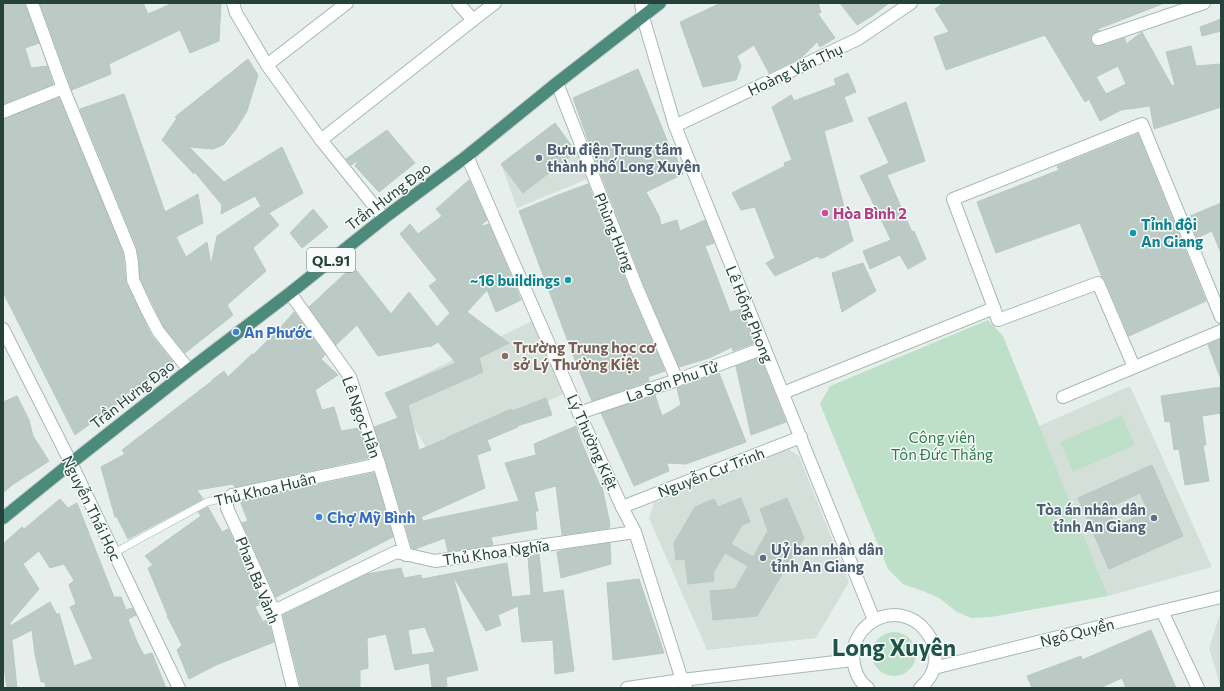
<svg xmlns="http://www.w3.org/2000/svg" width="1224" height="691" viewBox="0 0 1224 691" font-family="Commissioner,sans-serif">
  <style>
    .built { fill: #d4dfda }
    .green { fill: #bfe0c8 }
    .building { fill: #bbcac4; stroke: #b8c9c2; fill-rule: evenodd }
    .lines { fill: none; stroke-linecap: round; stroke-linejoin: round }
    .service-casing { stroke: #a8b8b2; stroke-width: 8 }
    .minor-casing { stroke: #a8b8b2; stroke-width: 14 }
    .tertiary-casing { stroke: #a8b8b2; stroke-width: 14 }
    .trunk-casing { stroke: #c2cac8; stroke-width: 14 }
    .service { stroke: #fff; stroke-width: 7 }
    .minor { stroke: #fff; stroke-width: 12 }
    .tertiary { stroke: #fff; stroke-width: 12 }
    .trunk { stroke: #4c8a7c; stroke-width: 12 }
    .service-dot { fill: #5c6f8a; stroke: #f7fbf9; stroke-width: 1.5 }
    .hotel-dot { fill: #d1479c; stroke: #f7fbf9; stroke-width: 1.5 }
    .culture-dot { fill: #0f9aa8; stroke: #f7fbf9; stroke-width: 1.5 }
    .shop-dot { fill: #3f7fe0; stroke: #f7fbf9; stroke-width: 1.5 }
    .education-dot { fill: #8d6e63; stroke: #f7fbf9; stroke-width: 1.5 }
    .labels { text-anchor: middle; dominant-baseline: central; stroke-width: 3; stroke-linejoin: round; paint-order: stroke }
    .shield { fill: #f7fbf9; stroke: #637a73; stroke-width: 1 }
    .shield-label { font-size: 14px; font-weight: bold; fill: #24423a }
    .street-label { font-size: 15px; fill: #24423a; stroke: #f7fbf9 }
    .service-label { font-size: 15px; font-weight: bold; fill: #4e5e75; stroke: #f7fbf9; text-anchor: start }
    .hotel-label { font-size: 15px; font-weight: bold; fill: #b23c85; stroke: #f7fbf9; text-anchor: start }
    .culture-label { font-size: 15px; font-weight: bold; fill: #0d838f; stroke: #f7fbf9; text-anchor: start }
    .shop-label { font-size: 15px; font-weight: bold; fill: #366cbe; stroke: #f7fbf9; text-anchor: start }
    .education-label { font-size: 15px; font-weight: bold; fill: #785e54; stroke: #f7fbf9; text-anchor: start }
    .park-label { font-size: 15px; fill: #2d7a4b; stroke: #f7fbf9 }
    .town-label { font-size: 23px; font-weight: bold; fill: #1f5548; stroke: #f7fbf9 }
  </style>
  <rect width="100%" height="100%" fill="#e6efeb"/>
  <!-- built -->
  <g class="built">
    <path d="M555,123L576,152L587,179L517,208L501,164Z"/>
    <path d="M532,321L563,394L431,456L392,390Z"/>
    <path d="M1130,386L1212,567L1108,596L1039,426Z"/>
    <path d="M788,449L799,456L849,582L816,638L707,650L649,518L654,503Z"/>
    <path d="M1221,611V688L1209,648Z"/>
  </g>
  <!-- green -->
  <g class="green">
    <path d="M988,320L1003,336L1108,596L991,617L971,618L957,612L939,598L923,591L903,584L888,569L820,404L830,386Z"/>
    <path d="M1122,415L1135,445L1073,472L1060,442Z"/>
    <circle cx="894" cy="654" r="22"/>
  </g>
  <!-- building -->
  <g class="building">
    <path d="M3,3H25L39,43L25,48L31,68L47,66L53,84L3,104Z"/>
    <path d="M40,3H143L148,14L173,3H221L219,41L190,53L180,30L109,64L111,74L72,90Z"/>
    <path d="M721,3H818L821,12L818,14L835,38L820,47L817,42L802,57L769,73L754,45L737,56L741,66L736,80L703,87L680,22Z"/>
    <path d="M840,3H889L872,16L857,25Z"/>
    <path d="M943,3H1162V4L1098,29L1099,31L1092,34L1091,38V42L1093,45L1100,46L1125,38L1126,44L1142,32L1172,86L1175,85L1166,52L1191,46L1196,66L1221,64V107L1154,129L1150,106L1121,110L1100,121L1089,99L1085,102L1045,35L946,70L934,37L949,32L935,9ZM1118,66L1126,84L1106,94L1096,77Z"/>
    <path d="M1221,19V31L1202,36L1200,27Z"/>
    <path d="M248,59L258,75L247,111L236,129L223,145L213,149L189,147L224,182L282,147L303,193L269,213L279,225L253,248L266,271L227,305L233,315L185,353L164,327L140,278L139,262L137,248L80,109L124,94L165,212L198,194L203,223L176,237L186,257L207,242L211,265L217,236L261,206L255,196L221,214L222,205L193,170L194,174L162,140L177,118L175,117Z"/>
    <path d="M638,69L673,155L675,154L683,174L646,192L659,216L661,225L677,220L680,231L705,220L714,243L705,246L730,312L741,309L755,343L733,351L732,347L709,358L679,367L644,285L592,151L573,98Z"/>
    <path d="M848,73L856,92L844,97L853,121L824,131L853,241L823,258H819L818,256L775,276L766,263L775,258L755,207L741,210L732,193L785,166L784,163L792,160L772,107L791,95L794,101L836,85L834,79Z"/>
    <path d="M59,98L123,253L126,283L151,335L173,362L75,435L3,292V119Z"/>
    <path d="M906,102L925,161L887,175L912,232L914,231L926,259L908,269L900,255L870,269L863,251L891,240L860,176L889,163L868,118Z"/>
    <path d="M555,123L576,152L523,193L501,164Z"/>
    <path d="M387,130L415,163L379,192L355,166L359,160L351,165L346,159Z"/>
    <path d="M1138,134L1206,301L1129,336L1105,280L1102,277L1080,223L996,253L977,202L1059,170L1057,166Z"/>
    <path d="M469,180L487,220L482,224L483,226L489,224L521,300L496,312L487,290L467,312L509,343L479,358L483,372L408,405L419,450L446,439V438L511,409L512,411L546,398L552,415L517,426L518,427L487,440L491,450L477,455L485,488L421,517L423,521L519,501L505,463L536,455L534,444L576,426L581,441L601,488L602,487L610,524L609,528L562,535L556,486L534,492L538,511H535L537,529L491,537L493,545L448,552L445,538L415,549L412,548L386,462L374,427L398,418L385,393L456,363L438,342L430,347V346L378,356L357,325L336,345L309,307L353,266L391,314L409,292L437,327L450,313L429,286L437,280L400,234L410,224L418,234L442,216L436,209Z"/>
    <path d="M588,184L630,291L665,371L648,377L649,381L592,401L578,368L519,211L558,195Z"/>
    <path d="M1221,203V253L1212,231L1197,238L1188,217Z"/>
    <path d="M313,209L328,227L302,248L290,233Z"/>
    <path d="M863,263L876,291L842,312L832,273Z"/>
    <path d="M294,312L325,355L321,359L338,375L315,390L322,410L334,407L341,431L359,428L369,458L235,487L233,484L197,490L203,499L128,539L117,517H115L101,467L125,454L122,450L212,381V380L224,371L228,377L252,354L253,355L281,327Z"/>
    <path d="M1221,339V376L1220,377L1208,345Z"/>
    <path d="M760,357L786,422L751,435L736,366Z"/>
    <path d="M719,373L746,442L686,464L667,463L669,471L634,486L601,413L655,395L662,416L681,405L677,388Z"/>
    <path d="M1221,387V413L1202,416L1206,445H1203L1209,481L1185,485L1179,449L1174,450L1170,421L1165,422L1161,396Z"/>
    <path d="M17,396L29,420L33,436L49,461L12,485L3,493V402Z"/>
    <path d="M1152,465L1183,536L1109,569L1078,498ZM1140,493L1148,511L1116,526L1108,508Z"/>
    <path d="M374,473L393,537L276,597L242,523L248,521L240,501Z"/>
    <path d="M741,498L750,522L742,525L731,544L753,557L768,531L760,509L787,498L804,538L757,616L713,620L710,591L735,589L748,566L725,553L713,573L714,581L688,584L685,559L676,560L674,543L695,507L714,499L718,507Z"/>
    <path d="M60,499L68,508L77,503L114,597H121L126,610L132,608L136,615L128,619L137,642L144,655L152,653L166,688H46L45,682H41L35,654L32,630L12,640L17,688H7L3,660V544L22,527L24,529ZM39,551L50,568L64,564L74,580L69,585L76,604L70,607L93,659L74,666L59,613L57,615L50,602L10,626V623L39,589L23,564Z"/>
    <path d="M208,507L222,532L228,529L262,603L255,607L263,622L268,619L274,642L216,665L189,679L177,650L182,645L167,616H168L148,568L153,565L145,556L201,516L198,512Z"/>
    <path d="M610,543L611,564L561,578L557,552L564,550Z"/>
    <path d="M539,554L543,593L563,590L574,671L555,674L553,640L522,642L518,606L498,615L501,625L486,631L453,576L478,670L446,677L447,686L432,687L429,663L395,670L386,634L367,638L368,668L360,670V688H301L283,615L367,574L401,568L404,578L421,575L422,579L507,563L512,597L531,595L528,557ZM425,627L435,652L412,655L408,630Z"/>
    <path d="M639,579L664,653L613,660L607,583Z"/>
    <path d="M1151,630L1176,688H1126L1122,678L1100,688H1032L1027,676L1081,656L1082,660Z"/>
  </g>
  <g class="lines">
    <defs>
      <path id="service" d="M114,553L207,502L229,497"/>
      <g id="minor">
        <path d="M32,3L63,88L130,251L132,263L133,280L146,308L158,331L189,370"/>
        <path d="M233,3L236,13L267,65"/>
        <path d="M347,3L267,65L321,140L384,218"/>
        <path d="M473,20L495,3"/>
        <path d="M1098,39L1204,3"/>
        <path d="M557,83L637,288L677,380"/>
        <path d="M3,112L63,88"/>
        <path d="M675,126L858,39L911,3"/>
        <path d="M321,140L473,20L458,3"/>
        <path d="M467,156L579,413L622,507L635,532L682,680L686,688"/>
        <path d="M290,293L350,377L379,464L406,555"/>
        <path d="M994,308L998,320L1098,283L1134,367"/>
        <path d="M783,393L994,308L953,199L1142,124L1221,317"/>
        <path d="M1063,397L1221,331"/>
        <path d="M579,413L677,380L764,348"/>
        <path d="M622,507L801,437"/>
        <path d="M274,611L396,552L435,561L635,532"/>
        <path d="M1162,611L1198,688"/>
        <path d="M293,688L274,611L227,508C227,502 227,498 232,495L379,464"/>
      </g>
      <g id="tertiary">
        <path d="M641,3L643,17L675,126L874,620"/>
        <path d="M3,329L71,463L179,688"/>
        <path d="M934,668L1162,611L1221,597"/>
        <path d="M627,688L682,680L853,660"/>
        <path d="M868,688C857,680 853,666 853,653C854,642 860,631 869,624C912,592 961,654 920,688"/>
      </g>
      <path id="trunk" d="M3,518L71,463L189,370L290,293L384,218L467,156L557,83L660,3"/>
    </defs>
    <!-- service casing -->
    <use href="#service" class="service-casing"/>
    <!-- minor casing -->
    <use href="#minor" class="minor-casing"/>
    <!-- tertiary casing -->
    <use href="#tertiary" class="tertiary-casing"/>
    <!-- trunk casing -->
    <use href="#trunk" class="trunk-casing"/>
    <!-- service -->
    <use href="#service" class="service"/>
    <!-- minor -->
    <use href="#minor" class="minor"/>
    <!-- tertiary -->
    <use href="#tertiary" class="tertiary"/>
    <!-- trunk -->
    <use href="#trunk" class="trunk"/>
  </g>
  <!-- markers -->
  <g class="service-dot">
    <circle cx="539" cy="158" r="4"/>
    <circle cx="1154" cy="518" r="4"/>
    <circle cx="763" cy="558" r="4"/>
  </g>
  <circle class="hotel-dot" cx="825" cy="213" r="4"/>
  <g class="culture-dot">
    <circle cx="1133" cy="233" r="4"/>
    <circle cx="568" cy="280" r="4"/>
  </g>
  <g class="shop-dot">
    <circle cx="236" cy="332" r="4"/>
    <circle cx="319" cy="517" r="4"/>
  </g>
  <circle class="education-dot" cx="505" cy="356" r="4"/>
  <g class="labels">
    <!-- shield labels -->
    <rect class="shield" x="307" y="248" width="48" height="24" rx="3"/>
    <g class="shield-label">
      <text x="331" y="260">QL.91</text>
    </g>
    <!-- street labels -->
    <g class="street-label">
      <text transform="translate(795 69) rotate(-25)">Hoàng Văn Thụ</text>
      <text transform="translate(388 196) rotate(-37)">Trần Hưng Đạo</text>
      <text transform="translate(615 232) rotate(68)">Phùng Hưng</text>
      <text transform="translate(750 314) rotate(68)">Lê Hồng Phong</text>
      <text transform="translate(672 381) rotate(-19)">La Sơn Phu Tử</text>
      <text transform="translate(132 394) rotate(-38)">Trần Hưng Đạo</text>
      <text transform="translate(362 417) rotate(70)">Lê Ngọc Hân</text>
      <text transform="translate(593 442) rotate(66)">Lý Thường Kiệt</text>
      <text transform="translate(711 472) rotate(-21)">Nguyễn Cư Trinh</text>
      <text transform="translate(265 489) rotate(-13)">Thủ Khoa Huân</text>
      <text transform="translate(92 508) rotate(64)">Nguyễn Thái Học</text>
      <text transform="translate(496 552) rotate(-8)">Thủ Khoa Nghĩa</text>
      <text transform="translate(258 580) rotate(68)">Phan Bá Vành</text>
      <text transform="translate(1077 632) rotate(-14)">Ngô Quyền</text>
    </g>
    <!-- service labels -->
    <g class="service-label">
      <text x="547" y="149">Bưu điện Trung tâm<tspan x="547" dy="17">thành phố Long Xuyên</tspan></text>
      <text x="1146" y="509" text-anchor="end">Tòa án nhân dân<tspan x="1146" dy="17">tỉnh An Giang</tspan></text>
      <text x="771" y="549">Uỷ ban nhân dân<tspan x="771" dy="17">tỉnh An Giang</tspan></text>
    </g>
    <!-- hotel labels -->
    <g class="hotel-label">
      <text x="833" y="213">Hòa Bình 2</text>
    </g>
    <!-- culture labels -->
    <g class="culture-label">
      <text x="1141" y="224">Tỉnh đội<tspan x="1141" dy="17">An Giang</tspan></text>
      <text x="560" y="280" text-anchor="end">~16 buildings</text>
    </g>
    <!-- shop labels -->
    <g class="shop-label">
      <text x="244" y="332">An Phước</text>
      <text x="327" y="517">Chợ Mỹ Bình</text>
    </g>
    <!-- education labels -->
    <g class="education-label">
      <text x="513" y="347">Trường Trung học cơ<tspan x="513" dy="17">sở Lý Thường Kiệt</tspan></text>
    </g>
    <!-- park labels -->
    <g class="park-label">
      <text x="942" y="437">Công viên<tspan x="942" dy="17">Tôn Đức Thắng</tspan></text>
    </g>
    <!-- town labels -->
    <g class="town-label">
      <text x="894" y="647">Long Xuyên</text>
    </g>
  </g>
  <!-- border -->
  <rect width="1224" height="691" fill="none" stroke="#24423a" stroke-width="8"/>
</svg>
